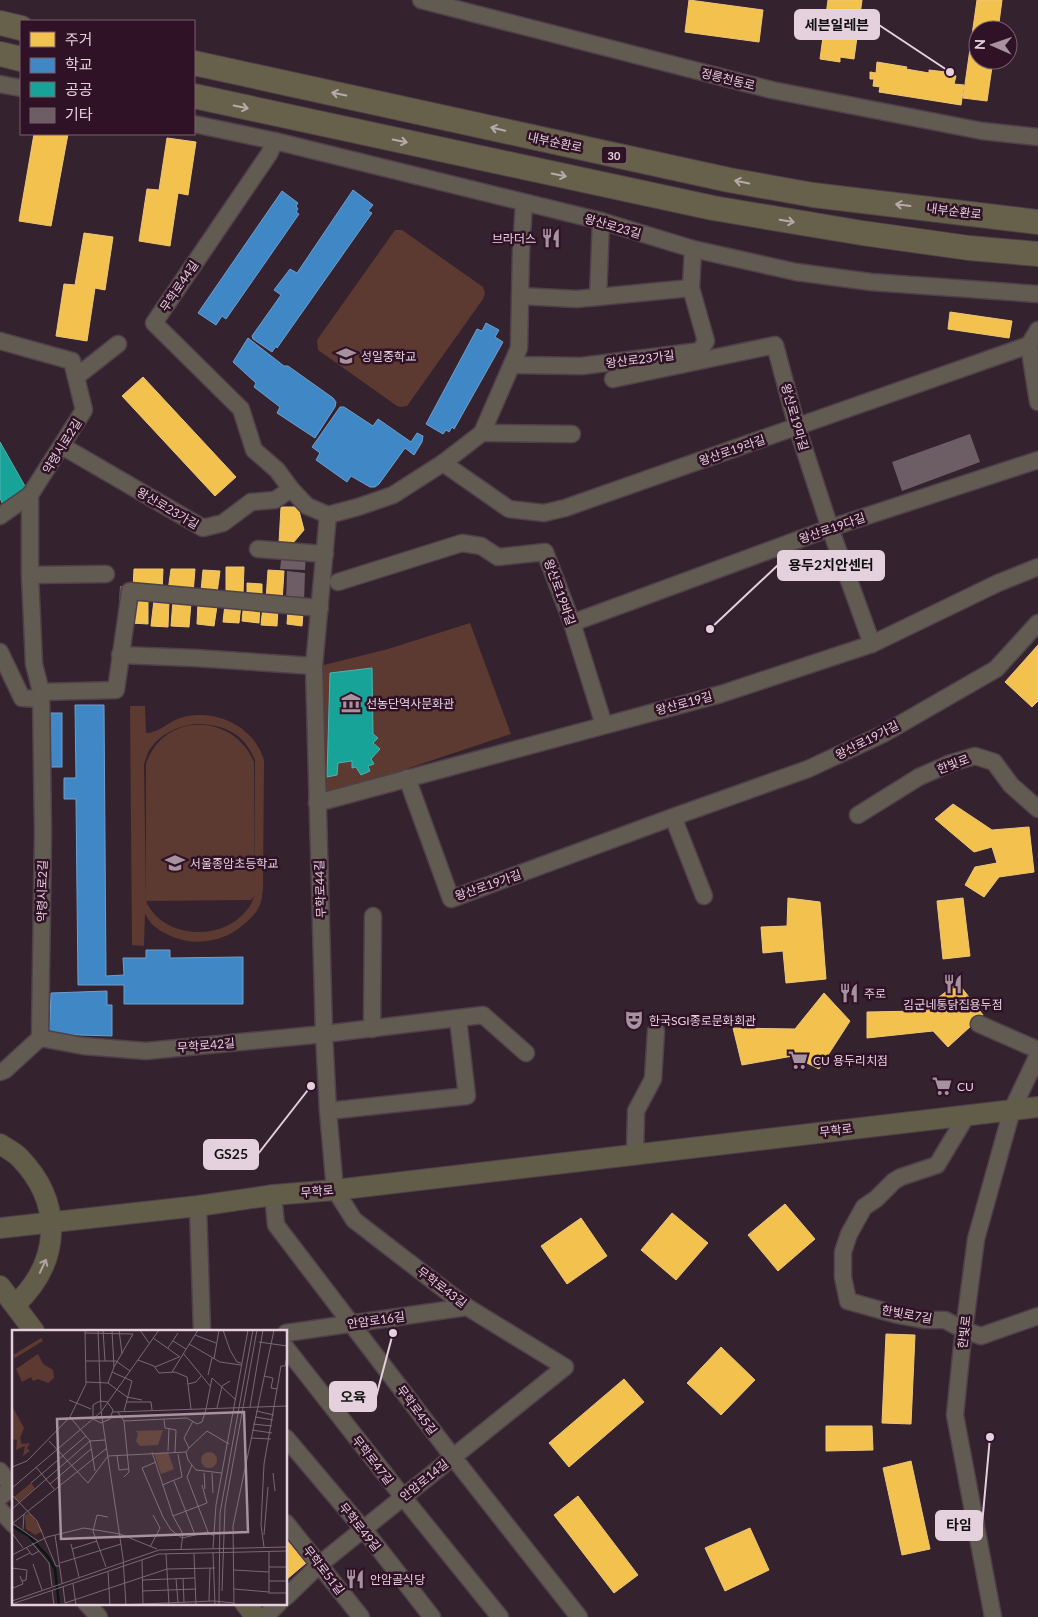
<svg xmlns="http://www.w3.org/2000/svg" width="1038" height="1617" viewBox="0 0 1038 1617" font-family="Lato,'Noto Sans KR',sans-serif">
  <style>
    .green { fill: #5c3a31; fill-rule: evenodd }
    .pier { fill: #34222e }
    .homes { fill: #f2c14e; stroke: #eec679 }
    .schools { fill: #3f88c5; stroke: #719ecc }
    .public { fill: #17a398; stroke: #55b0ad }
    .building { fill: #6d5d64 }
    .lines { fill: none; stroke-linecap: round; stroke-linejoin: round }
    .minor-casing { stroke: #4f4049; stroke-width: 19 }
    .major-casing { stroke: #4f4049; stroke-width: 22 }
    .highway-casing { stroke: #4f4049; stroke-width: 26 }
    .minor { stroke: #625b52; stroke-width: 16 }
    .major { stroke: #625d49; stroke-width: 20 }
    .highway { stroke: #67614b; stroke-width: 24 }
    .oneway { stroke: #b9a9aa }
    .oneway2 { stroke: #b1a2a2 }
    .labels { text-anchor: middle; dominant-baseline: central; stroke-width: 5; stroke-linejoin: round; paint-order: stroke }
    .shield { fill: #301226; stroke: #af97a6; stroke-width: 1 }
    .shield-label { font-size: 11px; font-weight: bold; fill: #e5d0dd }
    .street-label { font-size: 12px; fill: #e5d0dd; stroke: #301226 }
    .poi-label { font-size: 12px; fill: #e5d0dd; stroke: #301226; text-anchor: start }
    .inset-river { fill: none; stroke: #081911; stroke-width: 2.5 }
    .inset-road { fill: none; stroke: #7b6874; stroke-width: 1 }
    .view { fill: #a793a0; fill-opacity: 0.15; stroke: #a793a0; stroke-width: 2.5 }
    .inset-edge { fill: none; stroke: #e5d0dd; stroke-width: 2.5 }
    .leader { fill: none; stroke: #e5d0dd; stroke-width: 2 }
    .callout-dot { fill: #e5d0dd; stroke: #301226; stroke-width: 2 }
    .callout { fill: #e5d0dd; stroke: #e5d0dd; stroke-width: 2 }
    .callout-label { font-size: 14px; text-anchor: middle; font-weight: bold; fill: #111 }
  </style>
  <rect width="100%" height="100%" fill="#34222e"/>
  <!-- green -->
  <g class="green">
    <path d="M395,230H402L483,287L485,293L483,299L407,406L401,407L397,406L318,350L317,340Z"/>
    <path d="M470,623L511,734L379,778L324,793L320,666L388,649Z"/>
    <path d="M130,706H145L146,733C160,733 169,720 184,717C217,709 254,727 264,760L263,890C262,895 262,900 260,905C256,914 250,919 243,925C218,947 180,947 154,926C150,923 148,918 145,914L144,946L132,945ZM195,724C224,724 244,733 255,760L254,887V762C233,712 163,712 146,764V899L144,764C146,759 147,753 150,749C160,734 178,726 195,724ZM254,896C252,905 246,912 239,918C213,941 161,936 146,901L251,900Z"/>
  </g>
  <!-- pier -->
  <g class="pier">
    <path d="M0,0H1L100,21H21V67L0,62Z"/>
    <path d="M194,41L732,159L968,194L1038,202V262L194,102Z"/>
  </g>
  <!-- homes -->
  <g class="homes">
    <path d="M689,0L763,10L759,42L685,32Z"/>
    <path d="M828,0H862L854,59L840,57V62L820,59Z"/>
    <path d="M977,0H1002L998,30H978V60H993L987,101L963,98Z"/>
    <path d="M877,62L907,67L906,69L929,73V70L946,72V74L956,76L954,84L964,85L961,105L879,92L880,87L873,86L874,79H870V72L876,73Z"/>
    <path d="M34,134H68L51,226L19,221Z"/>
    <path d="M167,138L196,142L188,195L178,193L170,246L139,241L147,189L159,190Z"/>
    <path d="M84,233L113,237L105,290L95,288L87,341L56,336L64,284L75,285Z"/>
    <path d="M950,312L1012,321L1009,338L948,329Z"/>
    <path d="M143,377L236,477L215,496L122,396Z"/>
    <path d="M281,507H298L304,530L293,543H279Z"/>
    <path d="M226,567H244L243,594L226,593Z"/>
    <path d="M134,569H163L162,591L133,589Z"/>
    <path d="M171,569H195L193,594L168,591Z"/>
    <path d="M203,570L220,571L217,593L201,591Z"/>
    <path d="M268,570L284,571L282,602L266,600Z"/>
    <path d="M247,583L262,584V599L247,597Z"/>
    <path d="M133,597L148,598V624L131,623Z"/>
    <path d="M154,600L169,601L168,627L151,626Z"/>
    <path d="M173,601L191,603L189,627L171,626Z"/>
    <path d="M244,601L260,604L259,623L242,621Z"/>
    <path d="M198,602L217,606L214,626L197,624Z"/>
    <path d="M225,604H241L239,623L223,622Z"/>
    <path d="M263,606L278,609L277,626L261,625Z"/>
    <path d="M288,609L303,613L302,626L287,624Z"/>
    <path d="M1038,645V701L1032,707L1005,682Z"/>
    <path d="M953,804L992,830L1029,827L1034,872L999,877L984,897L965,885L975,867L997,863L992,847L974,852L935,819Z"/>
    <path d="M788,898L820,902L826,979L786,983L783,951L763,953L761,927L787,926Z"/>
    <path d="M963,898L970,956L943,959L937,901Z"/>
    <path d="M958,983L983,1015L948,1047L933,1031L867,1038V1012L920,1011Z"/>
    <path d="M824,993L850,1021L819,1069L793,1056L742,1065L733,1028L795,1029Z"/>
    <path d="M785,1204L815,1239L778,1271L748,1235Z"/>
    <path d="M672,1213L708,1243L676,1280L641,1250Z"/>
    <path d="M581,1218L607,1256L567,1284L541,1246Z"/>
    <path d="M886,1334L915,1335L911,1424L882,1423Z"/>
    <path d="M721,1347L755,1380L721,1415L687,1383Z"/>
    <path d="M624,1379L644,1402L569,1467L549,1443Z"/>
    <path d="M826,1426H872L873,1450L826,1451Z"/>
    <path d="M911,1461L930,1549L902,1555L883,1468Z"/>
    <path d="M578,1496L638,1575L614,1593L554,1515Z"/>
    <path d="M750,1528L769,1570L725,1591L705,1548Z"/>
    <path d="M286,1539L306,1563L286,1580Z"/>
  </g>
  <!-- schools -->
  <g class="schools">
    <path d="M353,190L373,205L368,211L372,213L277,348L276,346L272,352L253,339L252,336L281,295L274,290L290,269L297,273Z"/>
    <path d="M282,191L298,203L296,206L298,209L296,212L299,214L226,319L222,316L216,325L198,313Z"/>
    <path d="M486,323L499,330L495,337L503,342L454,429L452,427L449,432L446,430L443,434L426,424L477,329L482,331Z"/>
    <path d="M248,338L284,366H288L333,398L336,402L335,407L315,438L277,413L280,407L254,387L256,383L233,362Z"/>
    <path d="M340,407H344L373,426L378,419L411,442L417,433L423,436L422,442L414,455L405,448L379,484L375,487H370L351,476L347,482L316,460L320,453L312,447Z"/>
    <path d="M75,705H104L106,976L124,975L123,958H146V950H170V958L243,957V1004H124V985H78L76,799H64V778H76Z"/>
    <rect x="47" y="713" width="15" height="54"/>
    <path d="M107,991V1005H112V1036L47,1034V1022H50L51,993Z"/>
  </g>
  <!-- public -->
  <g class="public">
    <path d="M0,442L30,495L5,510L0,498Z"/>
    <path d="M372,668L373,734L378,738L373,743L380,749L371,759L374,764L368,766L370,771L361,775L356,767L352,768V761L338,763L337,775L327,777L330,673Z"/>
  </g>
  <!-- building -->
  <g class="building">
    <path d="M970,434L980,462L902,491L892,462Z"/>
    <path d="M282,553L306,554L305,570L280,569Z"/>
    <path d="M287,571L305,573L304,602L286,601Z"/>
    <path d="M120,586H129L127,600H119Z"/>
  </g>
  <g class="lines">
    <defs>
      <g id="minor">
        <path d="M421,0L772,90L982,131L1038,137"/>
        <path d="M0,84L21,88"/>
        <path d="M194,124L275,141L601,221L693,249L796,272L871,282L1038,294"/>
        <path d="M275,141L269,154L154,323L241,409L254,450L277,470L291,489"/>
        <path d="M520,296L577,299L691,288"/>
        <path d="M598,297L601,221"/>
        <path d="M1038,330L1029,345L1038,402"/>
        <path d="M0,341L72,361L84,410L30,495V575L34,664L41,692L43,832L40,1038L5,1070L0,1072"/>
        <path d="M512,365L582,366L700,351L706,341L691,288L693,249"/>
        <path d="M76,377L118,344"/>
        <path d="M613,379L775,345L797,427L830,528L872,644"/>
        <path d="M482,433L572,434"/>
        <path d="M62,446L203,528L223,523L251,502L275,500L291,489L307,506L328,515L358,507L393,495L443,463L482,433L519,348L521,251L524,203"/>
        <path d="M443,463L509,509L544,513L565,508L1029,345"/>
        <path d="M0,516L30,495"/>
        <path d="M258,549L325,554"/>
        <path d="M30,575L106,574"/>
        <path d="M338,582L462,543L481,546L498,557L545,552L572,623L604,725"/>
        <path d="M572,623L830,528L1038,460"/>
        <path d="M0,652L22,698L41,699"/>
        <path d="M120,655L195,658L314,666"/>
        <path d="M41,692L116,690L130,591L320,608"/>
        <path d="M407,778L451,899L673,817L808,769L883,734L996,669L1038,623"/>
        <path d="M317,803L721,694L872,644L998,583L1038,567"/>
        <path d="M858,815L919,777L951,763L975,756L994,762L1011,785L1038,809"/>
        <path d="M673,817L704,896"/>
        <path d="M979,1024L1038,1050"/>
        <path d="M372,1029L373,916"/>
        <path d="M40,1038L83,1046L146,1051L324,1034L483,1015L526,1053"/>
        <path d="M328,1111L467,1096L458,1019"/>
        <path d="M967,1115L937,1165L901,1177L894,1181L876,1199L864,1207L849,1234L843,1252V1277L848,1301L898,1315L924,1320H945L964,1330L981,1336L1038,1316"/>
        <path d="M635,1154L636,1111L653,1079L656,1031"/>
        <path d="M273,1195L276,1225L453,1457L579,1617"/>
        <path d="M198,1206L202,1331"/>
        <path d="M286,1333L467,1307"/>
        <path d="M286,1348L403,1497L500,1617"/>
        <path d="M286,1438L369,1536L432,1617"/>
        <path d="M0,1471L12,1487"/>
        <path d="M0,1497L14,1486"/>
        <path d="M0,1510L14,1525"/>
        <path d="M286,1523L361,1617"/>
        <path d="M286,1597L320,1564L565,1367L467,1307L354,1220L335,1190L328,1111L324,1034L314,666L328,515"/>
        <path d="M86,1603L99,1617"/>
        <path d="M265,1617L279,1603"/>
        <path d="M993,1617L955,1415L962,1346L976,1239L1012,1110L1038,1055"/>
      </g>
      <g id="major">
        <path d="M0,1144C6,1148 14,1152 19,1157C64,1203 61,1262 15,1305"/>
        <path d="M0,1228L198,1206L273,1195L335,1190L1038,1107"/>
        <path d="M0,1286L34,1331"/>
        <path d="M245,1603L256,1617"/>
      </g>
      <g id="highway">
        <path d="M0,23L21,28"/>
        <path d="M0,54L21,59"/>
        <path d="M194,63L729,180L813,195L1038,222"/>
        <path d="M194,96L713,208L862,233L969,248L1038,254"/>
      </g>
    </defs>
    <!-- minor casing -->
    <use href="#minor" class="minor-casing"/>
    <!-- major casing -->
    <use href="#major" class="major-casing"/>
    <!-- highway casing -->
    <use href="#highway" class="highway-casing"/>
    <!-- minor -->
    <use href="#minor" class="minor"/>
    <!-- major -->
    <use href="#major" class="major"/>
    <!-- highway -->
    <use href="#highway" class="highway"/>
  </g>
  <!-- one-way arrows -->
  <defs><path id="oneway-shaft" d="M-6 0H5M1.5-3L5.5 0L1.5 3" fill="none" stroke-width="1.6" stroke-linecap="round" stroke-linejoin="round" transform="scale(1.25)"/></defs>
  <g class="oneway">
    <use href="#oneway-shaft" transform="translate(339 94) rotate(-168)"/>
    <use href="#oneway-shaft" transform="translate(241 107) rotate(12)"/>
    <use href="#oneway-shaft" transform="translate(498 129) rotate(-167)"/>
    <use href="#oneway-shaft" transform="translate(400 141) rotate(12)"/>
    <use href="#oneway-shaft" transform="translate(559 175) rotate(12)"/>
    <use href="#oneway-shaft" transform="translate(742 182) rotate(-169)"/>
    <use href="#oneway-shaft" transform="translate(903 205) rotate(-173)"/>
    <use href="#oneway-shaft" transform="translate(787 221) rotate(10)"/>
  </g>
  <use class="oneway2" href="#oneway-shaft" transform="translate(43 1266) rotate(-65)"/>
  <!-- icons -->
  <defs>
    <symbol id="restaurant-bare" viewBox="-9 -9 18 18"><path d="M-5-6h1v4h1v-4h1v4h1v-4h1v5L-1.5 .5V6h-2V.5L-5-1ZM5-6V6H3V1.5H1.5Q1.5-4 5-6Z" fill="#a793a0" stroke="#301226" stroke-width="2.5" paint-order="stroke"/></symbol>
    <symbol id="school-bare" viewBox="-9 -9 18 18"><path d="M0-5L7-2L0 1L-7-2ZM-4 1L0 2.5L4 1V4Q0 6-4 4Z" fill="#a793a0" stroke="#301226" stroke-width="2.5" paint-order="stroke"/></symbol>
    <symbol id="museum-bare" viewBox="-9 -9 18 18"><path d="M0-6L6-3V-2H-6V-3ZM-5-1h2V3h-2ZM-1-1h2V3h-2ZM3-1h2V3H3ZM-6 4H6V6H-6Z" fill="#a793a0" stroke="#301226" stroke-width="2.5" paint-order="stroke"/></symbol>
    <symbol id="theatre-bare" viewBox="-9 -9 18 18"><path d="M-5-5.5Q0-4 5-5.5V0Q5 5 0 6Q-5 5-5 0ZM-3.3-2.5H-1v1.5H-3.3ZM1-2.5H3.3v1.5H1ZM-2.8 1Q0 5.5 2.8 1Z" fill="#a793a0" stroke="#301226" stroke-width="2.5" paint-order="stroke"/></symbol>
    <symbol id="supermarket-bare" viewBox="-9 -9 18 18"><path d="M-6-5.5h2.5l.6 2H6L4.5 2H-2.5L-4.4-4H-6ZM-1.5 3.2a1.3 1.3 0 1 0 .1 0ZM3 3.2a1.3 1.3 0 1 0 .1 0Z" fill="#a793a0" stroke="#301226" stroke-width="2.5" paint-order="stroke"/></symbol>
  </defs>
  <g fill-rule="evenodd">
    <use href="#restaurant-bare" x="537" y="224" width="28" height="28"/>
    <use href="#school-bare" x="332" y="342" width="28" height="28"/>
    <use href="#museum-bare" x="337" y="689" width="28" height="28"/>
    <use href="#school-bare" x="161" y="849" width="28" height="28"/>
    <use href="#restaurant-bare" x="939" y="970" width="28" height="28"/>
    <use href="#restaurant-bare" x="835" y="979" width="28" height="28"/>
    <use href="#theatre-bare" x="620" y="1006" width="28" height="28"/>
    <use href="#supermarket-bare" x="784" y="1046" width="28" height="28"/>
    <use href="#supermarket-bare" x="928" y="1072" width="28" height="28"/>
    <use href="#restaurant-bare" x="341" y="1565" width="28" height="28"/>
  </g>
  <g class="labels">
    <!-- shield labels -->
    <rect class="shield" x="601.5" y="146.5" width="25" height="17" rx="4"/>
    <g class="shield-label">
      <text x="614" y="155">30</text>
    </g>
    <!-- street labels -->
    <g class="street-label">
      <text transform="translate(728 79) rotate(14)">정릉천동로</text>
      <text transform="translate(555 142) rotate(12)">내부순환로</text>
      <text transform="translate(954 211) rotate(7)">내부순환로</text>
      <text transform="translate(613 226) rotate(16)">왕산로23길</text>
      <text transform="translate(179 286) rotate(-56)">무학로44길</text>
      <text transform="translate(640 359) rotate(-7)">왕산로23가길</text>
      <text transform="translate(795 417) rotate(74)">왕산로19마길</text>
      <text transform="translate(62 446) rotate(-58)">약령시로2길</text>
      <text transform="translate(732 450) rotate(-19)">왕산로19라길</text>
      <text transform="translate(168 508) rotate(30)">왕산로23가길</text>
      <text transform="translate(832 528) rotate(-19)">왕산로19다길</text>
      <text transform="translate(560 592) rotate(70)">왕산로19바길</text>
      <text transform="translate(684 703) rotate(-15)">왕산로19길</text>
      <text transform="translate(867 740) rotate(-27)">왕산로19가길</text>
      <text transform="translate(953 764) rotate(-20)">한빛로</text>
      <text transform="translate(488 885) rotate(-19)">왕산로19가길</text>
      <text transform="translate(320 889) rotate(-92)">무학로44길</text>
      <text transform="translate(42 891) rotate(-89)">약령시로2길</text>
      <text transform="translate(206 1045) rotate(-5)">무학로42길</text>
      <text transform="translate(836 1130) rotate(-7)">무학로</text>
      <text transform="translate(317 1191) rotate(-5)">무학로</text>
      <text transform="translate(442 1287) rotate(37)">무학로43길</text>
      <text transform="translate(907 1314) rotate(10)">한빛로7길</text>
      <text transform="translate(376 1320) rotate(-8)">안암로16길</text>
      <text transform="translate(964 1332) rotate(-83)">한빛로</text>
      <text transform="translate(417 1410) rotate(53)">무학로45길</text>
      <text transform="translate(373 1460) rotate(52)">무학로47길</text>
      <text transform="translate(424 1480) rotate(-39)">안암로14길</text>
      <text transform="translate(360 1527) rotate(51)">무학로49길</text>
      <text transform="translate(324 1570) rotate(52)">무학로51길</text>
    </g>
    <!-- poi labels -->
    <g class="poi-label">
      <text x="536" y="238" text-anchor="end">브라더스</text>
      <text x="361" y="356">성일중학교</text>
      <text x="366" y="703">선농단역사문화관</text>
      <text x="190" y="863">서울종암초등학교</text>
      <text x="864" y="993">주로</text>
      <text x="953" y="1004" text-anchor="middle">김군네통닭집용두점</text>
      <text x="649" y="1020">한국SGI종로문화회관</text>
      <text x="813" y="1060">CU 용두리치점</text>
      <text x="957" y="1086">CU</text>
      <text x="370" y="1579">안암골식당</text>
    </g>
  </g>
  <!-- overview -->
  <g transform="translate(12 1330)">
    <rect width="275" height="275" fill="#34222e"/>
    <path d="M29,8L31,11L3,28L1,25ZM26,24L31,34L41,40L42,48L36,53L26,49L21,51L19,47L10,52L4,39ZM151,100L146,115L128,116L124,111L126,103L123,101ZM189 130a8 8 0 1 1 16 0a8 8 0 1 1-16 0ZM156,122L162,139L149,144L142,123ZM19,153L23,158L7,172L2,167ZM18,183L31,201L23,205L14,199L13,185Z" fill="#5c3a31"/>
    <path d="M0,76L12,98L8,108L10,114L18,113L15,118L18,121L11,126L13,116L4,120L5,110L0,109Z" fill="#5c3a31"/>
    <path class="inset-river" d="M0,196L17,206L36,227L43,239L47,275"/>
    <path class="inset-road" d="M86,0L89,80M91,0L93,31M107,0L110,24M128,0L137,13M211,0L218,20L225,32L229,33M73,3L121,4L102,37M183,5L204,13M141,8L168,27M161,11L174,19M247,12L275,16M177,14L208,32L229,35M156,18L166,3M171,23L198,56M202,29L207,0M126,30L142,36L147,43L163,42L175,47L179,79M74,31H104L118,41M143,37L167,27M100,42L120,51L112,81M160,42L186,0M196,45L200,28M252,46L261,48L259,58L265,59M74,52L96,53L102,37L100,1M96,53L115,67L130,70M176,54L184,52L189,46M57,70L79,79M115,72H139L140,80M238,77L251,0M205,78L210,56L218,51M194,79L200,48L224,70M89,81L111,228L114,275M244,81L262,85M101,82L275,76M106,82L112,91L175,88L185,94L190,92L194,79M58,87L78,111L83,141M243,87L261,90M81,89L89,93L98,89L101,80L96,73M81,89V75L88,71L96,72M152,90L153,98L164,100L163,122M112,91L117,142L112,147M181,91L172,108L177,118L174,122L176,130L184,140L210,143M241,94L260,96M240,100L260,103M239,108L259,109M37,111L76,153L96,126L174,122M177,118L195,101L217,114M156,121L157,99M140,122L161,186L171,204L169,219M105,125L107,140L116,139M144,132L130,138L151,187L159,200L170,208M180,135L175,147L196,202M0,137L15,131L58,87L74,54L73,0M24,137L42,159M192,143L193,159M200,143L201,163M261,143L263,161M162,151L183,205M19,153L74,106M38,154L79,119M150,155L170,147L166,124M0,158L89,82L147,0M0,165L25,191L44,236H48M0,179L78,111L93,110M161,186L195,173L190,155M0,193L26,211M1,193L95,118M11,199L12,184M0,203L11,218M43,205L50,253M252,205L256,157M170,208L196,202L202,206M20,213L37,233L40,256M59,214L67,247M14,217L20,225L27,221M138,217L148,198L141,185M252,217L249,195L252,134L269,36H273L275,26M201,218L204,175L236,0M60,219L85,211M201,223L203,275M154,224L157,275M182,224L184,275M0,225L35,207L72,198L108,204L145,219M4,230L18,223M130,230L131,274M48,233L109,214M21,234L30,260M94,237L81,201L85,185L96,187M257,237H275M0,238L15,240L14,250L10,251M221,240L257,242M96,242L98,275M171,248L172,272M164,249L166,272M130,250L183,248M257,251H275M61,254L64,275M51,256L53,273M1,258L11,254L8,246M222,259L257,262V221M40,260L42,275M130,261L184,259M210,261L213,177L245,0M256,263H275M0,271L147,220L275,217M197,271L198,238M53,273L155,239L203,238M0,274L147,224L275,221M105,275L202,271L222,273M207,275L208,183L241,0M222,275L221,196L262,0"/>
    <path class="view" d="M232,82L236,202L49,209L45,89Z"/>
    <rect width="275" height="275" class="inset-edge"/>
  </g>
  <!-- callouts -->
  <path class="leader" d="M950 72L879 25M710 629L778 565M311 1086L258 1154M393 1333L376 1397M990 1437L982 1525"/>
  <g class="callout-dot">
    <circle cx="950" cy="72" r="5"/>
    <circle cx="710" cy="629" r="5"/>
    <circle cx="311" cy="1086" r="5"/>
    <circle cx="393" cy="1333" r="5"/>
    <circle cx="990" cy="1437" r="5"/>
  </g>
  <g class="callout">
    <rect x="795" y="10" width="84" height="29" rx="5"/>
    <rect x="778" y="551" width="106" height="29" rx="5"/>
    <rect x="204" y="1140" width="54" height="29" rx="5"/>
    <rect x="330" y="1382" width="46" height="29" rx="5"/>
    <rect x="936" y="1511" width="46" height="29" rx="5"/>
  </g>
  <g class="callout-label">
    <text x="837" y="30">세븐일레븐</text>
    <text x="831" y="570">용두2치안센터</text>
    <text x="231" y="1159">GS25</text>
    <text x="353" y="1402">오육</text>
    <text x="959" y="1530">타임</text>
  </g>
  <!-- legend -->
  <rect x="20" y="20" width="175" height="115" fill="#301226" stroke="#785e6f"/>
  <rect x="30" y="32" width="25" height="15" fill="#f2c14e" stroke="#785e6f"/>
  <text x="65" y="45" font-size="15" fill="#e5d0dd">주거</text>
  <rect x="30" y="58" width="25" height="15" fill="#3f88c5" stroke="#785e6f"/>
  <text x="65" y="70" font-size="15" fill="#e5d0dd">학교</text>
  <rect x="30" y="82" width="25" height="15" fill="#17a398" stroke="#785e6f"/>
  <text x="65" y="95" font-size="15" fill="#e5d0dd">공공</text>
  <rect x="30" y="108" width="25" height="15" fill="#6d5d64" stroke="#785e6f"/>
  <text x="65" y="120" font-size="15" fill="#e5d0dd">기타</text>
  <!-- north arrow -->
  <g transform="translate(993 45) rotate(272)"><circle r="24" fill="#301226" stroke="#785e6f"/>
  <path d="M0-4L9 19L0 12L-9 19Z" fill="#a793a0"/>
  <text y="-8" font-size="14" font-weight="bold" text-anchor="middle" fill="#e5d0dd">N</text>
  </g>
</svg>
